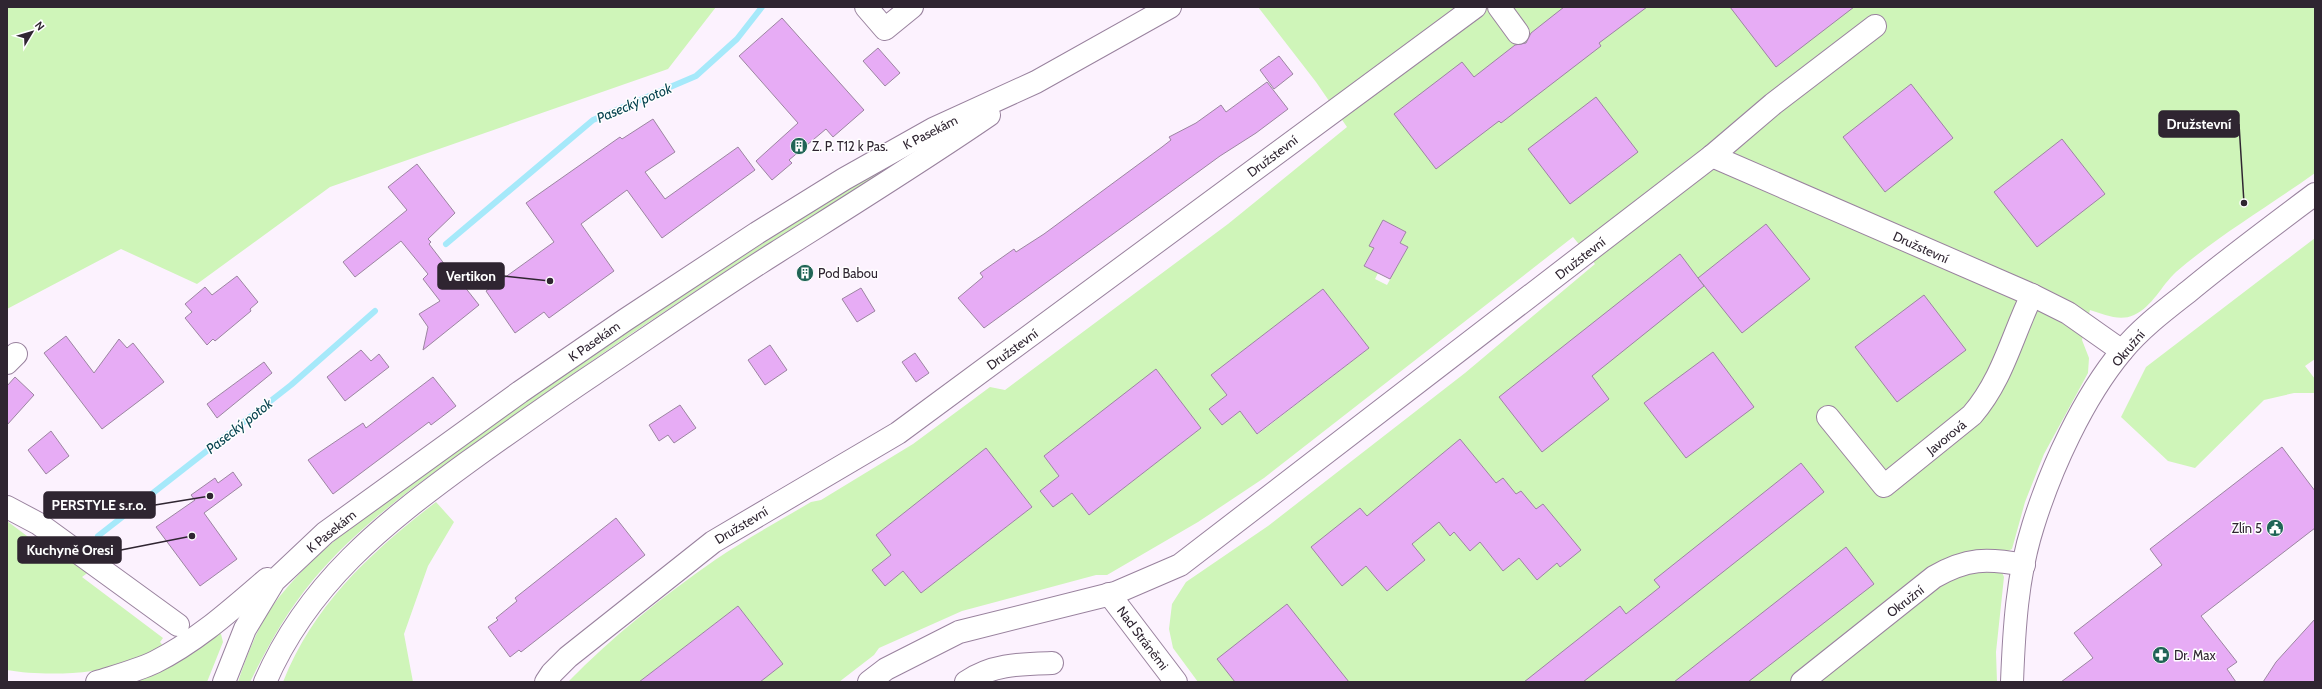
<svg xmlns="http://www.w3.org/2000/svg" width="2322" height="689" viewBox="0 0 2322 689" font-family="Cabin,sans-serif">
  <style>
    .green { fill: #cff5b9; fill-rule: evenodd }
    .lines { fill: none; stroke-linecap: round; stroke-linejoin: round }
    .stream { stroke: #a6e9fa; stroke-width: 6 }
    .building { fill: #e7acf5; stroke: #9c85a1 }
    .minor-casing { stroke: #99829e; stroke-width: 24 }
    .minor { stroke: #fff; stroke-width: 22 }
    .labels { text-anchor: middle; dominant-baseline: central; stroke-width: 3; stroke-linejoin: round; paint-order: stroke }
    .street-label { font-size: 13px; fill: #2f2531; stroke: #fff }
    .poi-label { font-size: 13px; fill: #2f2531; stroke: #fff; text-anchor: start }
    .water-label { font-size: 14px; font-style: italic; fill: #07434f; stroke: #fff }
    .leader { fill: none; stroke: #2f2531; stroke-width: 1.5 }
    .callout-dot { fill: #2f2531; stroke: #fff; stroke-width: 1.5 }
    .callout { fill: #2f2531; stroke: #2f2531; stroke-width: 1.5 }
    .callout-label { font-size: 14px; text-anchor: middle; font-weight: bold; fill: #fff }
  </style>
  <rect width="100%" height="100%" fill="#fcf2fe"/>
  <!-- green -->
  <g class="green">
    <path d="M7,7H716L668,69L330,187L197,284L121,249L7,309Z"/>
    <path d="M1258,7H2315V173C2269,206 2219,235 2176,272C2161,286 2153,306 2134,315C2119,322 2104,314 2090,310L2082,340L2089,358L2088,373L2044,454L2025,502L2012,549L2003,553L2001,570L2004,577L1996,652L1997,682H1198L1173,648L1169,629L1172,604L1186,582L1268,526L1465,373L1595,264L1573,237L1264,478L1198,522L1107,575H1096L962,611L879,648L874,655L839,682H760L783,664L738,606L639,682H568C612,637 663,596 715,560C746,539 779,521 811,502L821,500L913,444L990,387L1005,390L1228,224L1347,127L1316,82ZM1383,220L1406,232L1400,243L1408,247L1387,285L1375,279L1378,273L1364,265L1374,248ZM1323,289L1369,348L1258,434L1240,411L1222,425L1209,409L1227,395L1212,375ZM1156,370L1201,428L1089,515L1072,493L1053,507L1041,491L1059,476L1044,456ZM986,449L1032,507L921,593L903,571L885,586L891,555L876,535Z"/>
    <path d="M883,168L884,172C843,200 799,224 757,251C668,308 580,368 494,430C430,475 363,520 313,580C287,611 268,646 250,682H238C248,651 260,621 280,596C330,534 408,485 472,439C606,344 743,254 883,168Z"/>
    <path d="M2315,238V359L2305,366L2315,379V393H2294L2264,400L2195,468L2168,461L2121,417L2146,367Z"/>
    <path d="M436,502L454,522L428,566L404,634L413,682H283C314,604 371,552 436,502Z"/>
    <path d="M7,521L47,551L90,571L82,577L163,638L160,642L164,647C152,653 140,659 127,663C94,675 41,676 7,670Z"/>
    <path d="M217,634H221L223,642L207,682H129Z"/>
  </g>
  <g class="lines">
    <!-- stream -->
    <g class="stream">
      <path d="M446,244L593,120L696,76L737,39L762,7"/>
      <path d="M98,536L291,385L375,311"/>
    </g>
  </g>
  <!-- building -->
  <g class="building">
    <path d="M1564,7H1647L1599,43L1601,46L1501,123L1499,121L1436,169L1394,114L1462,62L1474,77L1515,45L1526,43L1531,33Z"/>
    <path d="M1730,7H1854L1776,67Z"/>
    <path d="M782,18L864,110L833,137L826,129L789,160L792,163L772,180L756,161L798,123L739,56Z"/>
    <path d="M878,48L900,73L885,86L863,61Z"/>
    <path d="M1279,56L1293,74L1274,89L1260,70Z"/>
    <path d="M1267,82L1288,109L1256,133L1220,156L984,328L958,298L983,277L980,273L1014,249L1016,252L1044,234L1162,147L1171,140L1169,137L1196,123L1221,105L1226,112Z"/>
    <path d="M1911,84L1953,138L1885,192L1843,137Z"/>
    <path d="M1596,97L1638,152L1570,204L1528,149Z"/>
    <path d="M653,119L675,152L645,172L665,199L738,147L755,170L662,238L627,190L581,224L614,271L549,318L544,312L515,333L486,291L554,242L526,203L620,137L622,139Z"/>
    <path d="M2062,139L2105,194L2037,247L1994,192Z"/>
    <path d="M417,164L455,213L428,239L431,242L429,244L462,287L464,286L479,305L423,350L428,327L419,314L440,301L423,279L428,274L401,241L355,277L343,262L407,210L388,187Z"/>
    <path d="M1383,220L1406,232L1400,243L1408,247L1390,279L1364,266L1374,248L1369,246Z"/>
    <path d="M1766,224L1810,279L1742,333L1698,278Z"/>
    <path d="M1680,254L1704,286L1592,376L1609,399L1542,452L1499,397Z"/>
    <path d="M237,276L258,302L250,309L251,311L215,341L213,339L207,345L185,318L192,312L185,304L205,287L212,295Z"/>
    <path d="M861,288L875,311L857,322L842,299Z"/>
    <path d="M1323,289L1369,348L1257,434L1240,411L1222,425L1209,409L1227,395L1211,375Z"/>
    <path d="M1924,295L1966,350L1897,402L1855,347Z"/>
    <path d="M66,336L94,373L119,339L127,348L133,343L164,382L102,429L44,353Z"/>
    <path d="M770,345L787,370L765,385L748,360Z"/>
    <path d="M361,350L371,361L379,354L389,367L345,401L327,377Z"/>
    <path d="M1713,352L1754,407L1686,458L1644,403Z"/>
    <path d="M915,353L929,373L916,382L902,362Z"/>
    <path d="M264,362L272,373L217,418L207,404Z"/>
    <path d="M1156,369L1201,428L1089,515L1072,493L1053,507L1040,491L1059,476L1044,456Z"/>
    <path d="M15,377L34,395L7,425V386Z"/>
    <path d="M433,377L456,406L431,425L429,422L333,494L308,460L363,423L366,428Z"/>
    <path d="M680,405L696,428L674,443L668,435L659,441L649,425Z"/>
    <path d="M51,431L69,456L46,474L28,450Z"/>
    <path d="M1460,439L1496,483L1503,478L1516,494L1521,491L1536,509L1543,504L1581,550L1560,567L1557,563L1537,580L1519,558L1503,571L1480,542L1470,551L1454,532L1450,536L1439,522L1412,544L1425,560L1387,591L1366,566L1342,586L1311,547L1360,508L1367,516Z"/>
    <path d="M2282,447L2315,491V528L2201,616L2237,662L2227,669L2236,682H2061L2093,658L2074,633L2162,565L2150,549Z"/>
    <path d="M986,448L1032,507L921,593L903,571L885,586L872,570L891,555L876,535Z"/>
    <path d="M1801,463L1824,492L1656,625L1583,682H1524L1620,606L1626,614L1660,587L1654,580Z"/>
    <path d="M233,472L242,485L204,513L237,559L200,586L156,527L195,500L191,495L215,478L218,483Z"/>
    <path d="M616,518L645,555L521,652L519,650L510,657L488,627L498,620L496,618L517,601L515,598Z"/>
    <path d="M1846,547L1874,584L1748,682H1674Z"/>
    <path d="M1287,604L1349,682H1235L1217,659Z"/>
    <path d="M738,606L783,664L760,682H639Z"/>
    <path d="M2315,619V682H2263L2276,662Z"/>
  </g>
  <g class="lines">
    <defs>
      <g id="minor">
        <path d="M866,7L885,29L912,7"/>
        <path d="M1499,7L1518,33"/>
        <path d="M1712,156L2032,295L2068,313L2122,351"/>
        <path d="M7,363L16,354"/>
        <path d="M1828,417L1884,486L1972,415C2003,379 2012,336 2032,295"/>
        <path d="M7,507L39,524L178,625"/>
        <path d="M1109,594L1176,682"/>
        <path d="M97,682C116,676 136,671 155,662C197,641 232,609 267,579"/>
        <path d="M224,682L245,629L274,581L290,566L325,533L520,392L625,320L757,233L844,179L933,129L1036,82L1170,7"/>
        <path d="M265,682C308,583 383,524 468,462C510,432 552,402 594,374C655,333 715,291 777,252C848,207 919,163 989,115"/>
        <path d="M546,682L552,673L568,657L713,542L898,433L1475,7"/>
        <path d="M869,682L886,669L959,632L1115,593L1180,565L1712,156L1773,104L1875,26"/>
        <path d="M966,682C992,664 1021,664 1052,663"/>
        <path d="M1802,682L1934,577C1967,558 1987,558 2024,565"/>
        <path d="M2012,682C2014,630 2017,576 2033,526C2051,468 2083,398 2122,351C2141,328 2165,310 2188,292C2229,258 2272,226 2315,194"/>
      </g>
    </defs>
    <!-- minor casing -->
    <use href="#minor" class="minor-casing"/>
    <!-- minor -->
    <use href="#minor" class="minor"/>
  </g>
  <!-- icons -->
  <defs>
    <symbol id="building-disc" viewBox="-11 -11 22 22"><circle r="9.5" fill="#206456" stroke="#fff"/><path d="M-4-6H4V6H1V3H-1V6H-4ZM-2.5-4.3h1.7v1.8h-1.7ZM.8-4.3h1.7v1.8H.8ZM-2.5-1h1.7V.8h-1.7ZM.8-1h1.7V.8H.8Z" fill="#fff"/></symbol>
    <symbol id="civic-disc" viewBox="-11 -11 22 22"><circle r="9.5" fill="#206456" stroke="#fff"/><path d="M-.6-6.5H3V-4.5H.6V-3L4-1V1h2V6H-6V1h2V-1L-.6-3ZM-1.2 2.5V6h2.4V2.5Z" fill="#fff"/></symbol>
    <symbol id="pharmacy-disc" viewBox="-11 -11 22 22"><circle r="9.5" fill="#206456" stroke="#fff"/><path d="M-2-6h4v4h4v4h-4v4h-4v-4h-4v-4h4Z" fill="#fff"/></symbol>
  </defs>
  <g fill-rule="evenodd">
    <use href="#building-disc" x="789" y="136" width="20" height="20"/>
    <use href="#building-disc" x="795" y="263" width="20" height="20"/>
    <use href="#civic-disc" x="2265" y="518" width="20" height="20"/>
    <use href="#pharmacy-disc" x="2151" y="645" width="20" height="20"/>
  </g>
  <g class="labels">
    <!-- street labels -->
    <g class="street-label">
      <text transform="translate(930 132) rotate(-27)">K Pasekám</text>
      <text transform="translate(1272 156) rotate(-37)">Družstevní</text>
      <text transform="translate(1921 247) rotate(24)">Družstevní</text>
      <text transform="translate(1580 258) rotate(-38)">Družstevní</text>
      <text transform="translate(594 341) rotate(-35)">K Pasekám</text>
      <text transform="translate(2128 348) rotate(-50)">Okružní</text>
      <text transform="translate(1012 349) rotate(-36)">Družstevní</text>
      <text transform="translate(1946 437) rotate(-39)">Javorová</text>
      <text transform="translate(741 525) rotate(-31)">Družstevní</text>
      <text transform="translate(331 531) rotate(-39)">K Pasekám</text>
      <text transform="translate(1905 601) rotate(-38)">Okružní</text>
      <text transform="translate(1143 638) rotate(53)">Nad Stráněmi</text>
    </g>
    <!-- poi labels -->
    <g class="poi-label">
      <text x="812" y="146">Z. P. T12 k Pas.</text>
      <text x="818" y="273">Pod Babou</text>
      <text x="2262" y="528" text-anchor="end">Zlín 5</text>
      <text x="2174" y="655">Dr. Max</text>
    </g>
    <!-- water labels -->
    <g class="water-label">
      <text transform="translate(634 103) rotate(-23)">Pasecký potok</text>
      <text transform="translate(239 426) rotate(-38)">Pasecký potok</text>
    </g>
  </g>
  <!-- callouts -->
  <path class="leader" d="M2244 203L2239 124M550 281L504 276M210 496L155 505M192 536L121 550"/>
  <g class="callout-dot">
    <circle cx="2244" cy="203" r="4"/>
    <circle cx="550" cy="281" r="4"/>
    <circle cx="210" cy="496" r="4"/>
    <circle cx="192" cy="536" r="4"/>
  </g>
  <g class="callout">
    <rect x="2159" y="111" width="80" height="26" rx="4"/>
    <rect x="438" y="263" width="66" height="26" rx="4"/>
    <rect x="44" y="492" width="111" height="26" rx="4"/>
    <rect x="18" y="537" width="103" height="26" rx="4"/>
  </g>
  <g class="callout-label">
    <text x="2199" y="129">Družstevní</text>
    <text x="471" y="281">Vertikon</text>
    <text x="99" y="510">PERSTYLE s.r.o.</text>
    <text x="70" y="555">Kuchyně Oresi</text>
  </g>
  <!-- border -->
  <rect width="2322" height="689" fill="none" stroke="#2f2531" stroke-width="16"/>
  <!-- north arrow -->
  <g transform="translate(32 32) rotate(52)" stroke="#ffffff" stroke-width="3" paint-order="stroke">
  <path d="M0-3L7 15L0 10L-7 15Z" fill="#2f2531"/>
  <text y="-6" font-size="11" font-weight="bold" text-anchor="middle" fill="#2f2531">N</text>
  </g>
</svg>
